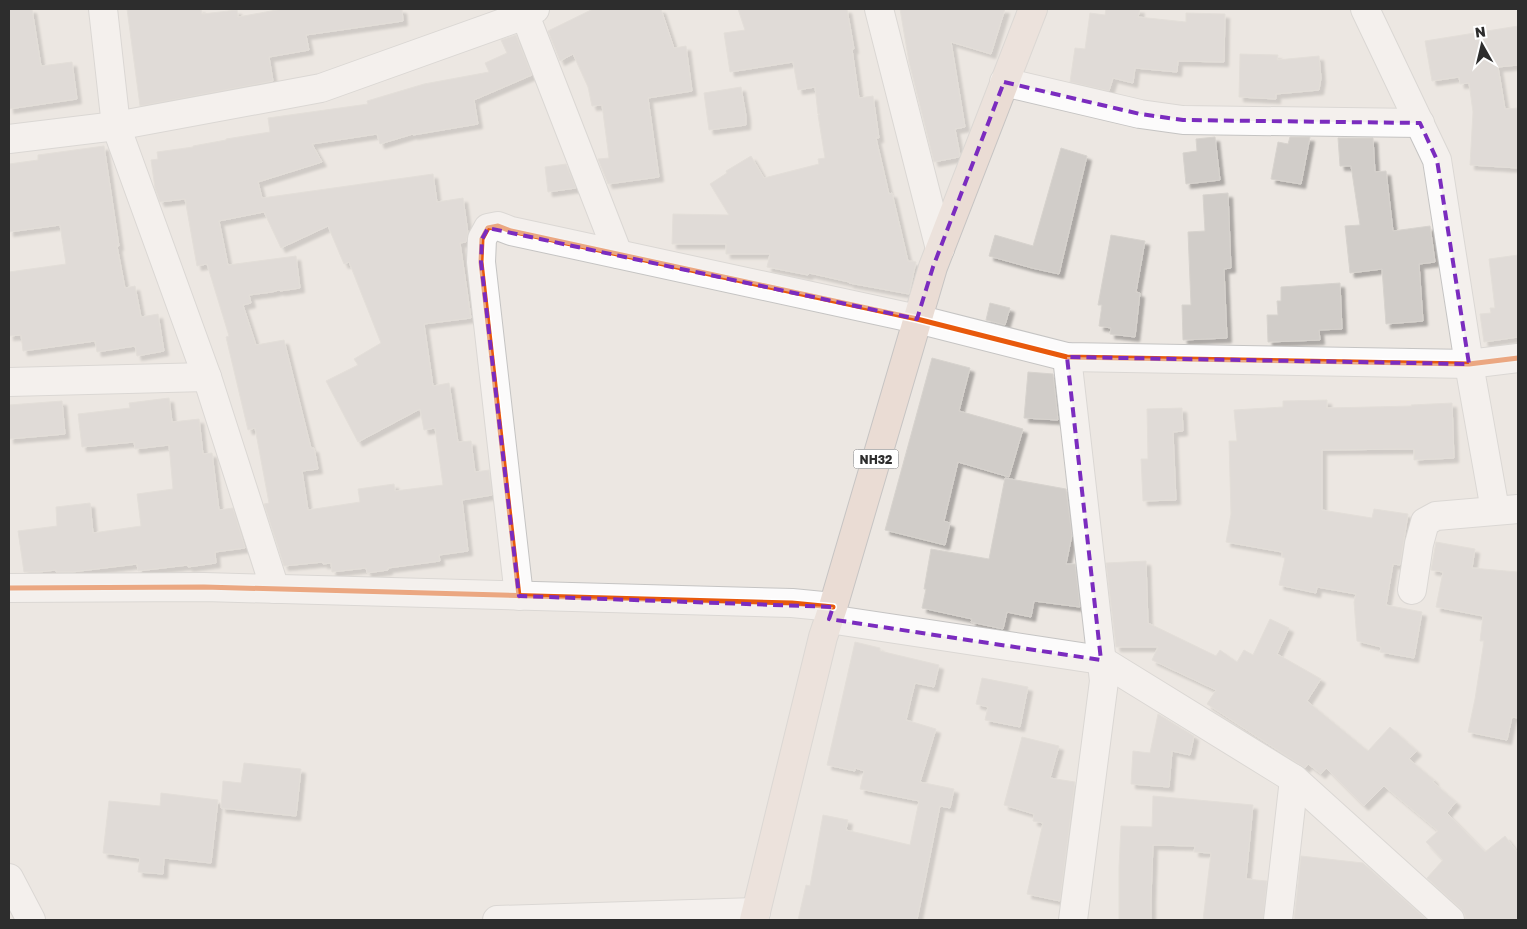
<svg xmlns="http://www.w3.org/2000/svg" width="1527" height="929" viewBox="0 0 1527 929" font-family="'Golos Text',sans-serif">
  <style>
    .building { fill: #d1cdc9; stroke: #d7d3ce; fill-rule: evenodd; filter: url(#shadow) }
    .lines { fill: none; stroke-linecap: round; stroke-linejoin: round }
    .minor-casing { stroke: #c5c4c3; stroke-width: 30 }
    .highway-casing { stroke: #c6c4c3; stroke-width: 30 }
    .minor { stroke: #fcfbfb; stroke-width: 28 }
    .highway { stroke: #eadcd4; stroke-width: 28 }
    .cycleway-casing { stroke: #fff; stroke-width: 8 }
    .cycleway { stroke: #e8590c; stroke-width: 5 }
    .marked { fill: none; stroke: #7b2cbf; stroke-width: 4; stroke-dasharray: 10 6; stroke-linejoin: round }
    .labels { text-anchor: middle; dominant-baseline: central; stroke-width: 4; stroke-linejoin: round; paint-order: stroke }
    .shield { fill: #fff; stroke: #6c6c6c; stroke-width: 1 }
    .shield-label { font-size: 12px; font-weight: bold; fill: #2d2d2d }
  </style>
  <defs>
    <filter id="shadow"><feDropShadow dx="4.5" dy="4.5" stdDeviation="1" flood-color="#0004"/></filter>
  </defs>
  <rect width="100%" height="100%" fill="#ece7e2"/>
  <!-- building -->
  <g class="building">
    <path d="M9,9H32L41,66L72,62L77,99L9,109Z"/>
    <path d="M127,9H201L202,14L237,10L238,17L282,9H402L403,21L306,35L309,50L269,57L273,81L140,106Z"/>
    <path d="M593,9H661L674,48L686,46L692,91L648,98L659,177L608,184L598,159L609,158L602,105L592,106L588,87L573,54L560,61L548,31Z"/>
    <path d="M738,9H847L854,49H852L859,98L873,96L879,138H876L889,194L892,193L908,261L916,262L909,294L849,283V282L809,273L808,275L767,267L770,254H726V244H672L673,214L729,215L710,184L727,173L726,171L751,156L764,178L819,164L818,159L825,158L818,115L820,114H818L815,87L798,90L793,62L730,72L724,33L745,30Z"/>
    <path d="M900,9H1005L991,54L951,42L965,127L955,129L960,155L959,157L934,162L909,62Z"/>
    <path d="M1106,9H1140L1138,17L1186,22V13L1225,14L1224,62L1178,61L1177,72L1135,68L1133,83L1113,78L1109,91L1070,82L1075,48L1085,49L1090,13L1105,15Z"/>
    <path d="M1518,26V65L1498,67L1505,109L1518,108V168L1470,165L1473,112L1469,83L1460,84L1459,77L1432,81L1425,41Z"/>
    <path d="M516,35L532,75L474,100L478,124L413,135V134L380,144L377,134L312,144L322,162L258,182L262,198L433,174L437,202L463,198L468,233L466,242L460,243L471,318L424,324L433,386L449,383L458,442L471,441L475,472L489,470L492,495L462,500L468,551L439,555L440,561L388,568V570L367,573L366,568L332,572L331,563L323,564V562L284,566L264,504L269,503L255,428L248,430L226,337L229,336L207,264L197,266L185,199L160,202L155,188L151,160L158,159L157,152L193,147V146L226,140V139L270,132L268,118L368,104L367,101L424,84L489,72L485,63L507,53L501,40ZM264,212L281,248L328,226L344,264L349,262L381,343L354,359L358,365L326,381L358,442L420,409L424,430L435,428L443,485L395,491L394,484L358,489L360,502L308,510L302,471L318,469L314,448H311L284,340L256,345L243,305L251,303L249,295L272,292L279,290L280,291L300,288L296,256L228,265L219,221Z"/>
    <path d="M1240,54L1278,55L1277,60L1319,56L1321,78L1319,90L1276,94V99L1239,97Z"/>
    <path d="M741,87L746,116V125L709,130L704,93Z"/>
    <path d="M1215,137L1220,180L1186,184L1183,153L1197,151L1196,139Z"/>
    <path d="M1290,137H1310L1301,184L1271,179L1278,142L1288,144Z"/>
    <path d="M1338,138H1373L1375,172L1386,171L1393,231L1430,226L1435,262L1419,264L1423,321L1386,324L1382,269L1350,273L1345,226L1360,225L1351,166H1340Z"/>
    <path d="M104,146L119,246H117L125,288L135,286L141,317L158,314L164,351L137,356L135,346L97,352L95,341L23,351L21,335L9,336V272L66,264L60,225L9,232V164L38,160V155Z"/>
    <path d="M1061,148L1087,156L1059,274L1032,268L989,256L995,235L1033,246Z"/>
    <path d="M566,164L576,188L548,192L545,167Z"/>
    <path d="M1228,193L1231,268L1224,269L1227,338L1183,340L1182,305H1191L1188,232L1205,231L1203,195Z"/>
    <path d="M1111,235L1145,241L1136,292L1140,293L1135,337L1110,334L1111,328L1099,326L1102,305H1098Z"/>
    <path d="M1518,255V337L1484,342L1480,314L1491,313L1490,308H1495L1489,259Z"/>
    <path d="M1340,283L1342,329L1319,330L1320,340L1268,342L1267,315H1278L1277,301H1281V287Z"/>
    <path d="M990,303L1010,308L1005,325L986,320Z"/>
    <path d="M932,358L970,368L959,411L1023,429L1009,477L958,462L944,521L950,523L945,545L885,530Z"/>
    <path d="M1028,372L1053,374L1058,420L1024,418Z"/>
    <path d="M169,398L172,422L199,419L203,454L212,453L219,510L233,508L245,548L215,552L216,563L188,567V565L138,571L137,564L72,572H56V570L39,572H24L18,531L57,526L56,507L90,503L93,533L141,526L137,494L173,489L169,445L135,449L134,442L82,447L78,414L130,408L129,403Z"/>
    <path d="M1327,400V408L1412,406L1411,405L1452,403L1454,458L1414,460V449L1322,450V510L1372,518L1374,509L1408,514L1400,565L1393,564L1386,605L1422,612L1414,658L1380,652L1381,647L1357,641L1354,602L1356,594L1317,587L1316,593L1279,585L1285,558L1282,557V552L1226,542L1231,514L1229,441H1237L1234,410L1283,407V401Z"/>
    <path d="M62,401L65,434L9,439V405Z"/>
    <path d="M1182,408L1183,431L1173,432L1176,500L1143,501L1141,459H1148L1147,409Z"/>
    <path d="M1005,478L1066,489L1072,535L1066,564H1075L1080,607L1034,601L1031,617L1007,612L1003,629L971,622L972,619L922,608L926,589H924L931,549L989,559Z"/>
    <path d="M1436,542L1475,549L1472,568L1518,572V718L1512,717L1507,740L1468,732L1475,699L1484,641H1480L1483,616L1436,607L1443,572L1431,570Z"/>
    <path d="M1146,561L1148,623L1216,656L1220,650L1237,662L1244,650L1253,655L1270,619L1289,628L1277,654L1321,679L1307,701L1368,751L1390,727L1417,751L1409,759L1434,780L1433,782L1456,802L1447,813L1485,852L1505,836L1518,853V920H1465V915L1460,908L1427,878L1443,860L1426,842L1438,831L1384,786L1364,806L1326,768L1321,774L1308,764L1305,768L1207,704L1216,690L1152,660L1158,647H1116L1106,563Z"/>
    <path d="M855,642L880,648V651L939,665L934,687L915,683L906,720L936,729L920,782L954,789L950,808L940,806L917,920H798L806,885L810,886L823,815L848,820L846,830L910,845L919,801L860,789L864,771L855,768V771L827,765Z"/>
    <path d="M982,678L1028,687L1020,727L985,720L988,707L976,704Z"/>
    <path d="M1158,714L1194,736L1190,755L1172,751L1169,787L1131,784L1133,751L1150,753Z"/>
    <path d="M1022,737L1059,746L1050,778L1075,782L1060,901L1027,894L1043,823L1033,821L1034,814L1004,805Z"/>
    <path d="M244,763L301,769L296,816L221,808L223,781L241,783Z"/>
    <path d="M161,793L218,800L211,863L164,858L163,874L138,872L140,858L103,853L109,801L160,806Z"/>
    <path d="M1153,796L1253,805L1246,879L1267,881L1263,920H1203L1211,853L1194,852L1195,846L1153,845L1151,898V920H1119V867L1121,826L1152,827Z"/>
    <path d="M1301,856L1363,863L1427,920H1294Z"/>
  </g>
  <g class="lines">
    <defs>
      <g id="minor">
        <path d="M103,9L116,126L207,377L275,589"/>
        <path d="M518,9L525,15L618,254"/>
        <path d="M879,9L940,249"/>
        <path d="M1365,9L1437,160L1469,364L1495,510"/>
        <path d="M1004,82L1140,114L1183,120L1420,123"/>
        <path d="M9,139L116,126L321,88L525,15L535,9"/>
        <path d="M1067,357L1104,681L1073,920"/>
        <path d="M9,382L207,377"/>
        <path d="M9,588L204,587L792,603L833,607"/>
        <path d="M1412,590L1419,544L1425,522L1436,516L1518,509"/>
        <path d="M519,596L481,262L482,239L488,228L498,226L511,231L917,319L1067,357L1469,364L1518,358"/>
        <path d="M829,619L1101,660L1294,779L1450,920"/>
        <path d="M9,878L31,920"/>
        <path d="M497,920L756,912"/>
        <path d="M1278,920L1294,779"/>
      </g>
      <path id="highway" d="M754,920L823,637L833,607L933,267L1033,9"/>
    </defs>
    <!-- minor casing -->
    <use href="#minor" class="minor-casing"/>
    <!-- highway casing -->
    <use href="#highway" class="highway-casing"/>
    <!-- minor -->
    <use href="#minor" class="minor"/>
    <!-- highway -->
    <use href="#highway" class="highway"/>
    <defs>
      <g id="cycleway">
        <path d="M9,588L204,587L792,603L833,607"/>
        <path d="M519,596L481,262L482,239L488,228L498,226L511,231L917,319L1067,357L1469,364L1518,358"/>
      </g>
    </defs>
    <!-- cycleway casing -->
    <use href="#cycleway" class="cycleway-casing"/>
    <!-- cycleway -->
    <use href="#cycleway" class="cycleway"/>
  </g>
  <!-- marked area -->
  <path d="M0 0H1527V929H0ZM1004,82L1140,114L1183,120L1420,123L1437,160L1469,364L1067,357L1101,660L829,619L833,607L519,596L481,262L482,239L488,228L917,319L933,267Z" fill="#ece7e2" fill-opacity=".55" fill-rule="evenodd"/>
  <path class="marked" d="M1004,82L1140,114L1183,120L1420,123L1437,160L1469,364L1067,357L1101,660L829,619L833,607L519,596L481,262L482,239L488,228L917,319L933,267Z"/>
  <g class="labels">
    <!-- shield labels -->
    <rect class="shield" x="853.5" y="449.5" width="45" height="19" rx="4"/>
    <g class="shield-label">
      <text x="876" y="459">NH32</text>
    </g>
  </g>
  <!-- border -->
  <rect width="1527" height="929" fill="none" stroke="#2d2d2d" stroke-width="20"/>
  <!-- north arrow -->
  <g transform="translate(1482 45) rotate(352)" stroke="#ffffff" stroke-width="4" paint-order="stroke">
  <path d="M0-4L9 19L0 12L-9 19Z" fill="#2d2d2d"/>
  <text y="-8" font-size="14" font-weight="bold" text-anchor="middle" fill="#2d2d2d">N</text>
  </g>
</svg>
